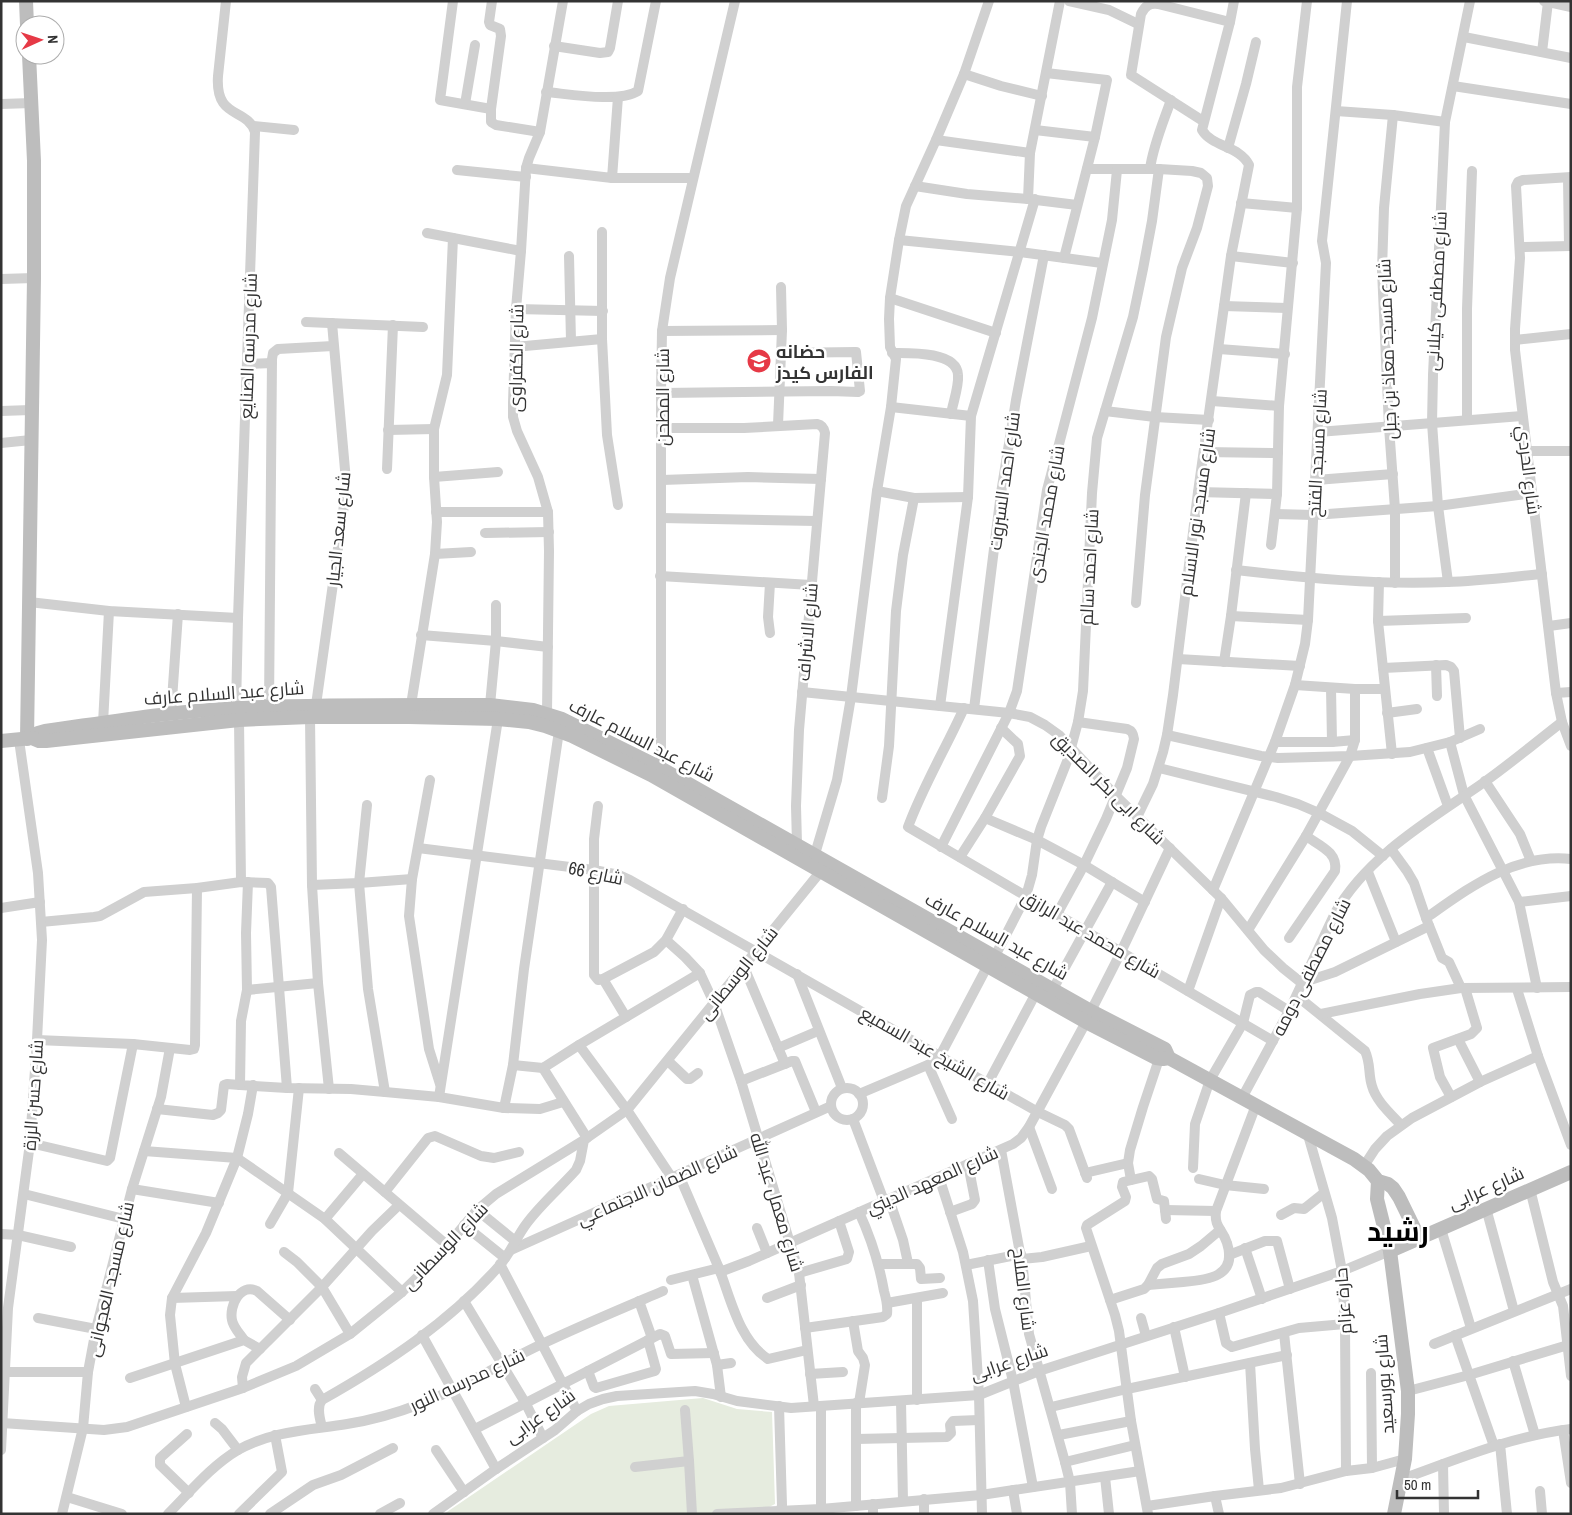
<svg xmlns="http://www.w3.org/2000/svg" width="1572" height="1515" viewBox="0 0 1572 1515" font-family="'Archivo Narrow',Cairo,sans-serif">
  <style>
    .green { fill: #e6ecdf }
    .lines { fill: none; stroke-linecap: round; stroke-linejoin: round }
    .street { stroke: #d0d0d0; stroke-width: 10 }
    .secondary { stroke: #bdbdbd; stroke-width: 14 }
    .labels { text-anchor: middle; dominant-baseline: central; stroke-width: 5; stroke-linejoin: round; paint-order: stroke }
    .street-label { font-size: 18px; fill: #333; stroke: #fff }
    .poi-label { font-size: 18px; font-weight: bold; fill: #333; stroke: #fff; text-anchor: start }
    .town-label { font-size: 28px; font-weight: bold; fill: #000; stroke: #fff }
  </style>
  <rect width="100%" height="100%" fill="#fff"/>
  <!-- green -->
  <path class="green" d="M703,1398L737,1409L772,1412L775,1504L755,1514H444L591,1414L609,1406Z"/>
  <g class="lines">
    <!-- street -->
    <g class="street">
      <path d="M226,1L218,76C215,120 247,107 255,132L238,618L236,708"/>
      <path d="M453,1L440,100L491,109"/>
      <path d="M492,1L489,22L490,25L500,29L501,36L491,109V122L496,125L540,132"/>
      <path d="M1069,1L1109,10L1138,24"/>
      <path d="M1544,1L1571,7"/>
      <path d="M1230,22L1234,1"/>
      <path d="M1464,37L1571,58"/>
      <path d="M554,46L600,53L608,52L610,48L618,1"/>
      <path d="M1542,52L1548,2"/>
      <path d="M1046,73L1107,80L1095,137L1064,258"/>
      <path d="M964,74L1001,86L1042,96"/>
      <path d="M1453,86L1571,104"/>
      <path d="M546,92C569,94 619,103 638,91L656,1"/>
      <path d="M1,104L32,103"/>
      <path d="M465,104L475,45"/>
      <path d="M1336,111L1393,115L1445,122"/>
      <path d="M1393,115L1384,208L1382,270L1389,427L1395,509V583"/>
      <path d="M253,126L294,130"/>
      <path d="M1035,130L1095,137"/>
      <path d="M936,140L1030,153"/>
      <path d="M1228,148L1246,84L1256,42"/>
      <path d="M526,168L612,178L618,97"/>
      <path d="M1087,169H1159L1192,171L1201,173L1207,178L1208,186L1197,228L1182,268L1166,337L1145,495L1136,603"/>
      <path d="M1150,169C1153,146 1163,123 1171,100"/>
      <path d="M457,170L526,177"/>
      <path d="M1571,177L1523,180L1518,182L1516,186L1520,258L1515,329V350L1556,693L1562,722L1571,746"/>
      <path d="M612,178H692"/>
      <path d="M1568,178L1569,246"/>
      <path d="M915,186L967,194L1028,199L1077,205"/>
      <path d="M1028,199L1030,153L1060,1"/>
      <path d="M1241,203L1297,208"/>
      <path d="M602,232V339L607,435L618,505"/>
      <path d="M427,233L521,251"/>
      <path d="M899,240L1020,252L1102,263"/>
      <path d="M1520,247L1571,246"/>
      <path d="M569,256L571,341"/>
      <path d="M1231,256L1293,263"/>
      <path d="M1,279L34,278"/>
      <path d="M890,298L996,333"/>
      <path d="M1224,306L1287,308"/>
      <path d="M516,309L603,311"/>
      <path d="M306,322L423,327"/>
      <path d="M662,331L782,330"/>
      <path d="M1515,340L1571,334"/>
      <path d="M514,347L602,339"/>
      <path d="M1219,349L1285,354"/>
      <path d="M892,353C908,353 957,351 958,375C959,387 953,402 951,414"/>
      <path d="M247,364L272,363"/>
      <path d="M661,393L831,391L858,392L860,391L856,352L780,353"/>
      <path d="M1212,401L1279,406"/>
      <path d="M891,407L971,416"/>
      <path d="M1,411L31,410"/>
      <path d="M1105,411L1155,417L1209,420"/>
      <path d="M1467,420V309L1472,171"/>
      <path d="M778,425L782,330L781,287"/>
      <path d="M661,428H744L817,424C822,425 824,428 825,433L799,730L796,806L797,844"/>
      <path d="M388,430L434,429"/>
      <path d="M1318,432L1522,416"/>
      <path d="M1,443L31,440"/>
      <path d="M1527,451H1571"/>
      <path d="M1204,452L1278,453"/>
      <path d="M387,469L393,325"/>
      <path d="M434,477L498,472"/>
      <path d="M662,480L748,477L821,479"/>
      <path d="M1316,480L1393,474"/>
      <path d="M877,491L914,498L968,497"/>
      <path d="M1198,492L1277,494"/>
      <path d="M436,512H548"/>
      <path d="M1275,514L1314,515L1438,506L1532,493"/>
      <path d="M661,518L816,521"/>
      <path d="M485,533L549,532"/>
      <path d="M1271,545L1277,494L1279,406L1297,208V87L1307,1"/>
      <path d="M435,554L471,552"/>
      <path d="M1236,570C1306,578 1376,585 1447,582C1478,581 1510,577 1542,574"/>
      <path d="M660,576L811,585"/>
      <path d="M1379,582L1378,621L1392,754"/>
      <path d="M1448,582L1438,506L1432,423L1433,375L1445,122L1470,1"/>
      <path d="M29,602L109,611L238,618"/>
      <path d="M1231,616L1308,620"/>
      <path d="M1378,621L1466,618"/>
      <path d="M1549,626L1571,623"/>
      <path d="M770,633L768,617L770,583"/>
      <path d="M421,635L496,641L548,647"/>
      <path d="M1178,659L1300,666"/>
      <path d="M1224,662L1231,616L1246,493"/>
      <path d="M1436,665L1437,696"/>
      <path d="M1383,668L1446,665L1451,667L1454,671L1460,738"/>
      <path d="M1331,688L1332,742"/>
      <path d="M1355,689H1384"/>
      <path d="M802,692L1009,713L1030,717L1045,725L1059,735L1115,795L1221,898L1264,950L1283,968L1303,984"/>
      <path d="M1556,693L1571,692"/>
      <path d="M316,705L345,498L346,481L332,323"/>
      <path d="M411,705L435,554L437,522L434,477V429L447,375L453,238"/>
      <path d="M490,705L496,641V605"/>
      <path d="M940,706L968,497L971,416L1035,199"/>
      <path d="M269,707L272,359L273,353L278,349L333,346"/>
      <path d="M964,708C946,748 923,786 908,827L1273,1041"/>
      <path d="M974,709L1001,493L1016,400L1044,255"/>
      <path d="M547,713L549,551L548,512L538,477L517,431L513,417V403L516,309L521,251L526,168L529,158L540,132L563,1"/>
      <path d="M1387,713L1417,709"/>
      <path d="M171,714L178,614"/>
      <path d="M310,717L312,885L318,983L329,1089"/>
      <path d="M239,720L241,882"/>
      <path d="M103,723L109,611"/>
      <path d="M1167,735L1261,756L1278,758L1350,756L1410,752L1450,742L1480,729"/>
      <path d="M1275,742H1332L1355,740"/>
      <path d="M1450,742L1464,795L1519,902L1537,988"/>
      <path d="M1427,748L1448,806"/>
      <path d="M661,768V393L662,331L670,278L735,1"/>
      <path d="M1159,768L1276,797L1298,804L1319,813L1352,831L1383,856"/>
      <path d="M430,780L412,879L409,916L429,1049L440,1084"/>
      <path d="M1485,781L1520,834L1531,861"/>
      <path d="M882,798L889,746L896,611L903,555L914,498"/>
      <path d="M367,805L359,883L368,989L385,1092"/>
      <path d="M598,806L594,839V975L598,980L603,979L654,952L666,940L683,909"/>
      <path d="M1137,817L1153,784L1163,752L1167,735L1173,695L1198,492L1231,256L1249,165C1240,146 1212,147 1202,130L1230,22L1158,4C1149,3 1145,6 1141,14L1131,75L1203,121"/>
      <path d="M985,818L1037,840L1084,865L1145,902"/>
      <path d="M941,847L1009,713L1017,691L1047,490L1092,318L1112,220L1117,170"/>
      <path d="M418,848L594,870L619,875L630,880L1038,1112L1065,1125L1069,1129L1087,1178"/>
      <path d="M1391,849L1407,871L1414,883L1426,918L1442,958L1449,962L1461,988"/>
      <path d="M815,854L837,780L851,697L877,491L891,407L896,359L890,347L889,319L890,298L899,240L906,206L936,140L964,74L989,1"/>
      <path d="M960,857L985,818L1020,756L1018,744L1001,728"/>
      <path d="M1368,872L1396,942"/>
      <path d="M248,882L246,933L247,990L241,1021L240,1085L287,1088L351,1089L385,1092L439,1097L504,1108L513,1065L524,969L559,731"/>
      <path d="M312,885L359,883L412,879"/>
      <path d="M1213,890L1275,742L1295,685L1305,644L1308,620L1326,263L1322,241L1347,1"/>
      <path d="M1519,902L1571,896"/>
      <path d="M1,908L40,902"/>
      <path d="M1057,914L1084,865L1106,819L1127,768L1134,739C1133,733 1132,731 1127,729L1078,722"/>
      <path d="M1426,918C1469,888 1514,853 1571,859"/>
      <path d="M41,922L94,917L100,916L144,892L197,888L241,882L268,883L271,887L287,1088"/>
      <path d="M1248,930L1306,836L1350,756L1355,740V689L1295,685"/>
      <path d="M1289,938L1335,871C1338,852 1320,846 1306,836"/>
      <path d="M666,940L685,957L700,973L714,1003L741,1081L799,1273L814,1406"/>
      <path d="M995,956L1026,896L1032,875L1037,840L1041,827L1068,759L1078,722L1083,691L1092,493L1097,438L1133,317L1143,269L1152,221L1159,169"/>
      <path d="M744,967L785,1064"/>
      <path d="M797,974L842,1088"/>
      <path d="M603,979L626,1017"/>
      <path d="M1304,982L1335,972L1429,926"/>
      <path d="M1053,989L1112,882"/>
      <path d="M1517,989L1538,1056L1571,1145"/>
      <path d="M247,990L318,983"/>
      <path d="M1188,991L1221,898"/>
      <path d="M1297,996L1365,1051C1371,1064 1368,1074 1372,1086C1376,1101 1391,1114 1401,1125"/>
      <path d="M1091,1011L1121,952L1170,848"/>
      <path d="M1321,1014L1420,994L1461,988L1571,987"/>
      <path d="M1458,1039L1480,1082"/>
      <path d="M37,1040L133,1044L190,1050L194,1049L195,1045L197,888"/>
      <path d="M579,1045L627,1110L672,1178"/>
      <path d="M778,1048L818,1031"/>
      <path d="M940,1056L988,965"/>
      <path d="M668,1061L687,1079H690L698,1073"/>
      <path d="M513,1065L543,1068L579,1045L700,973"/>
      <path d="M928,1065L952,1119"/>
      <path d="M543,1068L587,1138"/>
      <path d="M741,1081L792,1061H795L816,1112"/>
      <path d="M988,1083L1036,993"/>
      <circle cx="847" cy="1104" r="16"/>
      <path d="M859,1094L944,1058"/>
      <path d="M439,1097L498,719"/>
      <path d="M1451,1097L1440,1077L1433,1048L1471,1034L1477,1028L1465,988"/>
      <path d="M1242,1098L1289,1011L1335,913C1368,855 1430,820 1483,783C1510,764 1536,742 1562,722"/>
      <path d="M504,1108L540,1109L563,1102"/>
      <path d="M157,1109L213,1115L218,1113L221,1110L224,1085L227,1084L240,1085"/>
      <path d="M853,1119L884,1201"/>
      <path d="M1029,1127L1052,1189"/>
      <path d="M1308,1135L1332,1218L1342,1271L1345,1324L1346,1471"/>
      <path d="M30,1143L107,1161L110,1158L133,1044"/>
      <path d="M1001,1150L1023,1269L1029,1334L1065,1462L1070,1482L1072,1514"/>
      <path d="M144,1151L237,1158L325,1219L402,1292"/>
      <path d="M339,1153L447,1245"/>
      <path d="M1364,1166L1375,1149L1387,1136L1412,1118L1480,1082L1538,1056"/>
      <path d="M1193,1168L1195,1124L1210,1080L1243,1023L1250,995L1256,992H1259L1289,1011"/>
      <path d="M1085,1173L1128,1163"/>
      <path d="M679,1175C692,1205 705,1236 718,1266C731,1298 738,1339 768,1359L807,1350"/>
      <path d="M939,1177L963,1252L973,1301L979,1395L982,1514"/>
      <path d="M1199,1179L1225,1185L1264,1189"/>
      <path d="M1131,1180L1128,1163L1130,1150L1143,1107L1159,1059"/>
      <path d="M132,1189L219,1203"/>
      <path d="M1530,1189L1553,1282L1563,1306L1571,1376"/>
      <path d="M385,1192L428,1138L435,1136L481,1156L494,1158L519,1152"/>
      <path d="M24,1194L124,1219"/>
      <path d="M889,1199L903,1240L908,1263"/>
      <path d="M1486,1208L1514,1311"/>
      <path d="M477,1210L519,1244"/>
      <path d="M1165,1210L1216,1211"/>
      <path d="M950,1212L972,1204L975,1200L968,1164"/>
      <path d="M1281,1215L1294,1208L1304,1209L1324,1193"/>
      <path d="M325,1219L363,1174"/>
      <path d="M270,1224L288,1193L299,1088"/>
      <path d="M464,1225L505,1258"/>
      <path d="M757,1228L767,1253"/>
      <path d="M1441,1229L1471,1328"/>
      <path d="M1,1234L18,1235L71,1247"/>
      <path d="M1245,1248L1262,1299"/>
      <path d="M511,1250L831,1106"/>
      <path d="M284,1252L297,1262L322,1287L350,1334"/>
      <path d="M1229,1255L1265,1241H1277L1290,1289"/>
      <path d="M1022,1259L1042,1257L1091,1246"/>
      <path d="M988,1260L995,1309L1013,1381L1033,1487"/>
      <path d="M500,1264L577,1411"/>
      <path d="M879,1264H917L920,1268L921,1279L940,1278"/>
      <path d="M966,1265L1021,1254"/>
      <path d="M720,1272L749,1261L1013,1144L1021,1138L1029,1127L1086,1022"/>
      <path d="M799,1273L847,1259L849,1252L839,1221"/>
      <path d="M692,1275L717,1365L721,1397"/>
      <path d="M671,1280L719,1268"/>
      <path d="M1148,1285C1160,1284 1171,1283 1183,1282C1207,1280 1238,1277 1227,1243C1223,1229 1214,1228 1216,1211L1256,1105"/>
      <path d="M172,1298L237,1296"/>
      <path d="M767,1298L801,1285"/>
      <path d="M917,1298V1400"/>
      <path d="M1110,1300L1144,1289L1148,1285L1157,1268L1162,1264L1189,1254L1201,1246L1220,1230"/>
      <path d="M464,1301L526,1404L543,1438"/>
      <path d="M639,1301L652,1338"/>
      <path d="M887,1303L943,1293"/>
      <path d="M1219,1313L1226,1343L1232,1347L1299,1328L1345,1324"/>
      <path d="M38,1318L96,1329"/>
      <path d="M1141,1318L1146,1336"/>
      <path d="M853,1321L858,1351L863,1358L865,1365L859,1403"/>
      <path d="M1174,1327L1185,1377"/>
      <path d="M805,1328L883,1317L887,1314C888,1306 886,1298 884,1291C879,1263 871,1238 859,1212"/>
      <path d="M1284,1333L1300,1484"/>
      <path d="M422,1335L496,1469"/>
      <path d="M1455,1335L1494,1446"/>
      <path d="M244,1340C240,1334 233,1327 232,1320C229,1306 240,1283 257,1291L290,1320"/>
      <path d="M1434,1344L1571,1289"/>
      <path d="M1513,1361L1535,1435"/>
      <path d="M1250,1363L1255,1449L1259,1490"/>
      <path d="M717,1365L731,1363"/>
      <path d="M588,1371L594,1387L596,1388L655,1371L656,1369L648,1340"/>
      <path d="M4,1372H88"/>
      <path d="M1371,1373L1372,1468"/>
      <path d="M810,1374L843,1372"/>
      <path d="M130,1378L244,1340L260,1349"/>
      <path d="M243,1388L242,1377L246,1363L322,1287L372,1231L399,1205"/>
      <path d="M315,1389L322,1400"/>
      <path d="M1408,1391L1469,1375L1568,1345"/>
      <path d="M901,1401L903,1501"/>
      <path d="M779,1406L782,1505L780,1514"/>
      <path d="M186,1407L175,1364L170,1315L172,1298L206,1233L237,1158L248,1114L253,1085"/>
      <path d="M1051,1407L1127,1389L1287,1355"/>
      <path d="M685,1410L689,1461L692,1514"/>
      <path d="M2,1423L104,1430L127,1427L243,1388L296,1366L350,1334L402,1292L435,1260L477,1210L496,1194L584,1140L627,1110L821,871"/>
      <path d="M215,1423L222,1429L238,1450"/>
      <path d="M322,1427C320,1419 316,1407 322,1400C386,1364 451,1321 500,1265C511,1252 517,1236 527,1223C541,1204 560,1188 576,1170L580,1161L584,1140"/>
      <path d="M475,1429L660,1334L665,1336L671,1354L714,1353"/>
      <path d="M1563,1430L1571,1483"/>
      <path d="M187,1434L160,1458V1465L189,1493"/>
      <path d="M1059,1435L1131,1421"/>
      <path d="M856,1439L947,1437L951,1433L950,1425L953,1421L979,1420"/>
      <path d="M1500,1444L1507,1514"/>
      <path d="M1,1450L8,1308L30,1143L37,1040L42,940L38,873L19,740"/>
      <path d="M436,1450L464,1492"/>
      <path d="M1065,1462L1135,1445"/>
      <path d="M1443,1464L1444,1514"/>
      <path d="M635,1467L689,1461"/>
      <path d="M1105,1477L1109,1514"/>
      <path d="M1402,1479C1458,1459 1512,1436 1571,1429"/>
      <path d="M1013,1490L1017,1514"/>
      <path d="M1540,1491L1542,1514"/>
      <path d="M1215,1496L1219,1514"/>
      <path d="M67,1497L122,1514"/>
      <path d="M924,1499V1514"/>
      <path d="M873,1504V1514"/>
      <path d="M856,1506V1403"/>
      <path d="M1147,1506L1215,1496L1281,1488L1346,1471L1372,1468L1405,1459"/>
      <path d="M62,1514L83,1428L88,1372L96,1329L132,1189L161,1097L170,1048"/>
      <path d="M168,1514C190,1492 211,1466 238,1450C271,1431 310,1430 347,1424C372,1420 397,1413 420,1404C463,1388 501,1363 542,1344C582,1325 623,1308 663,1291"/>
      <path d="M239,1514L282,1472L275,1435"/>
      <path d="M270,1514L313,1485L341,1475L393,1448"/>
      <path d="M380,1514L400,1503"/>
      <path d="M433,1514L496,1469L555,1430L577,1411L589,1404L603,1399L617,1396L695,1391L713,1394L737,1401L791,1408L979,1395L1039,1371L1219,1313L1342,1271L1390,1251"/>
      <path d="M717,1514L821,1509L981,1495L1140,1471"/>
      <path d="M821,1514V1406"/>
      <path d="M1148,1514L1131,1421L1119,1331L1115,1315L1086,1228L1087,1225L1125,1201L1126,1197L1122,1187L1123,1182L1149,1176L1152,1179L1157,1199L1164,1201L1166,1219"/>
    </g>
    <!-- secondary -->
    <g class="secondary">
      <path d="M26,1L27,25"/>
      <path d="M32,738L38,733L45,731C109,722 173,711 238,708C322,704 406,705 490,705L533,710L562,719L655,765L1091,1011L1165,1049L1169,1058"/>
      <path d="M27,739L34,278V161L29,55"/>
      <path d="M1,741L32,738L39,741H46L239,720L310,717H409L498,719L529,722L545,726L572,736L651,775L1086,1022L1156,1058L1163,1059L1169,1058L1354,1159L1369,1170L1378,1181L1388,1184L1393,1188L1399,1197L1419,1238"/>
      <path d="M1378,1181L1377,1199L1390,1251L1408,1391V1414L1405,1459L1394,1514"/>
      <path d="M1390,1251L1571,1172"/>
    </g>
  </g>
  <!-- icons -->
  <defs>
    <symbol id="school-disc" viewBox="-11 -11 22 22"><circle r="9.5" fill="#e63946" stroke="#fff"/><path d="M0-5L7-2L0 1L-7-2ZM-4 1L0 2.5L4 1V4Q0 6-4 4Z" fill="#fff"/></symbol>
  </defs>
  <g fill-rule="evenodd">
    <use href="#school-disc" x="745" y="347" width="28" height="28"/>
  </g>
  <g class="labels">
    <!-- street labels -->
    <g class="street-label">
      <text transform="translate(1436 291) rotate(-87)">شارع مصطفى كيلانى</text>
      <text transform="translate(248 346) rotate(-88)">شارع مدرسه الصنايع</text>
      <text transform="translate(1387 349) rotate(-92)">شارع مسجد معاذ بن جبل</text>
      <text transform="translate(516 358) rotate(-89)">شارع الكفراوى</text>
      <text transform="translate(662 397) rotate(-90)">شارع المطحن</text>
      <text transform="translate(1317 453) rotate(-87)">شارع مسجد الفتح</text>
      <text transform="translate(1529 470) rotate(83)">شارع الحردي</text>
      <text transform="translate(1004 481) rotate(-82)">شارع احمد السبروت</text>
      <text transform="translate(1197 512) rotate(-82)">شارع مسجد نور الاسلام</text>
      <text transform="translate(1046 514) rotate(-80)">شارع محمد الجندى</text>
      <text transform="translate(338 529) rotate(-84)">شارع سعد الجيار</text>
      <text transform="translate(1089 567) rotate(-87)">شارع احمد سالم</text>
      <text transform="translate(807 632) rotate(-85)">شارع الاشراف</text>
      <text transform="translate(224 693) rotate(-4)">شارع عبد السلام عارف</text>
      <text transform="translate(642 740) rotate(27)">شارع عبد السلام عارف</text>
      <text transform="translate(1109 788) rotate(45)">شارع ابى بكر الصديق</text>
      <text transform="translate(596 873) rotate(12)">شارع 66</text>
      <text transform="translate(1091 934) rotate(30)">شارع محمد عبد الرازق</text>
      <text transform="translate(997 936) rotate(29)">شارع عبد السلام عارف</text>
      <text transform="translate(1311 967) rotate(-63)">شارع مصطفى دومه</text>
      <text transform="translate(738 973) rotate(-51)">شارع الوسطانى</text>
      <text transform="translate(935 1053) rotate(30)">شارع الشيخ عبد السميع</text>
      <text transform="translate(33 1095) rotate(-86)">شارع حسن الرزة</text>
      <text transform="translate(932 1180) rotate(-24)">شارع المعهد الديني</text>
      <text transform="translate(657 1185) rotate(-24)">شارع الضمان الاجتماعي</text>
      <text transform="translate(1486 1188) rotate(-24)">شارع عرابى</text>
      <text transform="translate(777 1202) rotate(73)">شارع معمل عبد الله</text>
      <text transform="translate(445 1246) rotate(-46)">شارع الوسطانى</text>
      <text transform="translate(110 1279) rotate(-77)">شارع مسجد العجوانى</text>
      <text transform="translate(1024 1289) rotate(83)">شارع الملاح</text>
      <text transform="translate(1343 1301) rotate(-94)">حارة عزام</text>
      <text transform="translate(1009 1362) rotate(-19)">شارع عرابى</text>
      <text transform="translate(467 1380) rotate(-25)">شارع مدرسه النور</text>
      <text transform="translate(1384 1384) rotate(-94)">شارع بورسعيد</text>
      <text transform="translate(540 1416) rotate(-35)">شارع عرابى</text>
    </g>
    <!-- poi labels -->
    <g class="poi-label">
      <text x="776" y="351">حضانه<tspan x="776" dy="21">الفارس كيدز</tspan></text>
    </g>
    <!-- town labels -->
    <g class="town-label">
      <text x="1398" y="1231">رشيد</text>
    </g>
  </g>
  <!-- border -->
  <rect width="1572" height="1515" fill="none" stroke="#333333" stroke-width="5"/>
  <!-- north arrow -->
  <g transform="translate(40 40) rotate(87)"><circle r="24" fill="#ffffff" stroke="#adadad"/>
  <path d="M0-4L9 19L0 12L-9 19Z" fill="#e63946"/>
  <text y="-8" font-size="14" font-weight="bold" text-anchor="middle" fill="#333333">N</text>
  </g>
  <!-- scale -->
  <path d="M1397 1490v8h81v-8" fill="none" stroke="#333333" stroke-width="2.5"/>
  <text x="1404" y="1490" font-size="15" fill="#333333" stroke="#ffffff" stroke-width="4" paint-order="stroke">50 m</text>
</svg>
